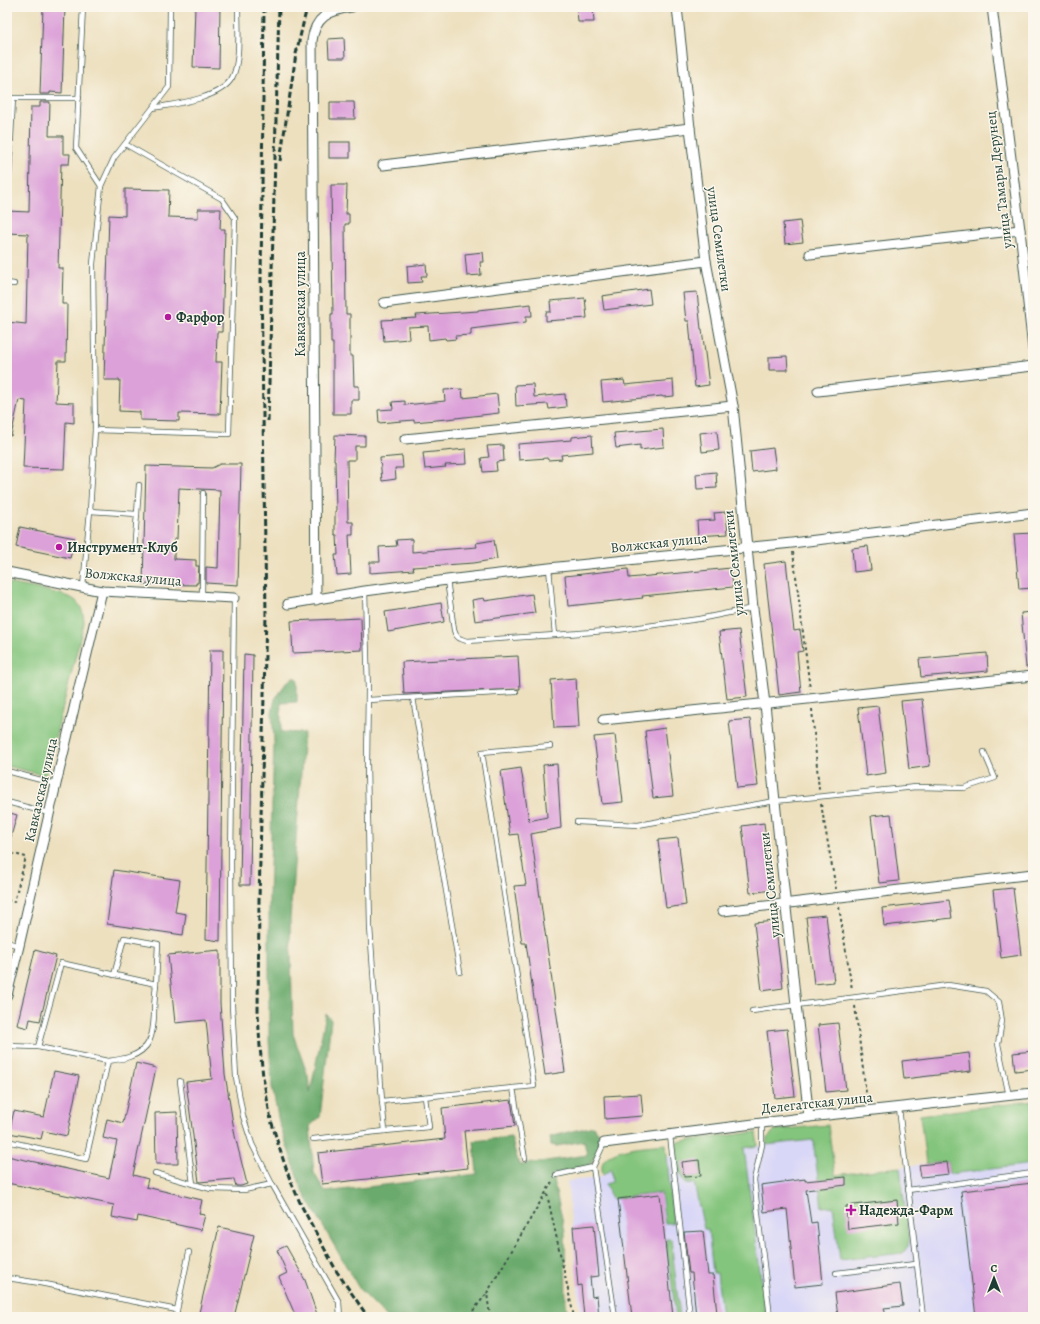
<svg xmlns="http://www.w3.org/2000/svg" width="1040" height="1324" viewBox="0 0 1040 1324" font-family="Alegreya,serif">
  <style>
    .built { fill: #d9d7f7 }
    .green { fill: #84c57d; stroke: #528158; fill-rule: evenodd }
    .forest { fill: #6baa6c; stroke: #457450 }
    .building { fill: #dca1d9 }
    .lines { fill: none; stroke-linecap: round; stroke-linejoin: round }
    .service-casing { stroke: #3e5549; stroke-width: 6 }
    .minor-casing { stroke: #3e5549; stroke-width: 11 }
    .path { stroke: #3e5549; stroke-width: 2; stroke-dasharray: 3 3; stroke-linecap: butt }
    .service { stroke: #fff; stroke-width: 4.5 }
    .minor { stroke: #fff; stroke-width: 9 }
    .rail { stroke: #1f3d34; stroke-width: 3; stroke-dasharray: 6 3; stroke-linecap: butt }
    .poi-dot { fill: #b5179e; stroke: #fbf7ec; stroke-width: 1.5 }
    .labels { text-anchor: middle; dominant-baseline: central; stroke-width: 3; stroke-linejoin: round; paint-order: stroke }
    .street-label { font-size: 14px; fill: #1f3d34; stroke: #fbf7ec }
    .poi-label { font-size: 14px; font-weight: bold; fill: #1f3d34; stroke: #fbf7ec; text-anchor: start }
  </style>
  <rect width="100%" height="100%" fill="#fbf7ec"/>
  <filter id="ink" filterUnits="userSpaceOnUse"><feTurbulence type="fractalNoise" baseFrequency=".025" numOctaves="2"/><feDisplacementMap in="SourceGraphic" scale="8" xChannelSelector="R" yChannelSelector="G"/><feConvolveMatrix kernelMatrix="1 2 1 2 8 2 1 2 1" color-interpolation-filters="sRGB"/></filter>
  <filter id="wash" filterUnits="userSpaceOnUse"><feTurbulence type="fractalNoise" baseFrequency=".012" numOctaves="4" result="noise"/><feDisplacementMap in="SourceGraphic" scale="16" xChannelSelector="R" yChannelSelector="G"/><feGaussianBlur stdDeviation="0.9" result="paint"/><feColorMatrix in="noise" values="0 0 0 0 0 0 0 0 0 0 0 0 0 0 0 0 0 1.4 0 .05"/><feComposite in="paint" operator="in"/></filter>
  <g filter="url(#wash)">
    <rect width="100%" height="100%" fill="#ede0bf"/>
    <!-- built -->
    <path class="built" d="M813,1140L819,1177L1033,1151V1317H581L567,1181L599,1178L619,1162Z"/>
    <!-- green -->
    <g class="green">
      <path d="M7,583C20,586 68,593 76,601C82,607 84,615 84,623L46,774L44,775L7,766Z"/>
      <path d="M1033,1101V1164L949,1174L947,1162L926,1164L920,1115Z"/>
      <path d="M828,1125L835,1175L900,1167L909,1241L908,1246L903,1253L840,1260L833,1206L822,1207L813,1140L766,1145L767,1138L775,1130Z"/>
      <path d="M756,1132L758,1146L744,1148L766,1317H722L717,1273H713L708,1229H704L694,1183H684L679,1171L676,1142ZM699,1161L701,1176L684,1177L683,1162Z"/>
      <path d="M666,1144L673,1223H665L661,1193L612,1199L605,1184L612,1182L611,1169L603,1175C602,1171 601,1166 603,1162C612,1146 649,1146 666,1144Z"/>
      <path d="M666,1239H671L680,1317H676Z"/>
    </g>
    <!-- forest -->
    <path class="forest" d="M293,677L297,679V702L281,703V732L304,733L290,919L293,1034L308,1076L310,1093L326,1014L331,1020L320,1117L310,1126L314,1173L325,1192L477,1174L474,1141L511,1137L519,1165L587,1155L584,1141L557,1146L551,1145L550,1137L593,1126L601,1136L599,1148L590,1165L552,1175L565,1231L566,1305L573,1317H387L360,1290L302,1190L279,1122L272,1087L269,1040V896L274,743L272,712L275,699L286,683Z"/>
    <g id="blocks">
      <!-- building -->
      <g class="building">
        <path d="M43,7H65L62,93L50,92V94H40Z"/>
        <path d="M195,7H220L219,68L193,67Z"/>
        <path d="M577,9H593L594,22H578Z"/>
        <path d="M344,38L345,58H329L328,39Z"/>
        <path d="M40,102H50L49,136H63V154H70L69,164H61L58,268H63L62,304H67L66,361H58L56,402L74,403V423L66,422L64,469L23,468L26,401L19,400L11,436L7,435V322L26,324L28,234L7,233V211L29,212L31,107H40Z"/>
        <path d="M330,102H354L355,119H330Z"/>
        <rect x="329" y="142" width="21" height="16"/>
        <path d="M331,185H347L346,214H349V224H345L346,314H350V356H353L354,386H359V400H351V414H333V343H331V314H333Z"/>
        <path d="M125,189L169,190L168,217L198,218V209H221L220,229H225L222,332H217L216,362H222L220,414L179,413V421L140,420V412L119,411L120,380H104L109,215L125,216Z"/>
        <path d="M800,221L803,242L785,244L783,223Z"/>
        <path d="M483,252L484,262H480L481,275L467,276L465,254Z"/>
        <path d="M426,264L427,276H421L422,282L408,283L407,266Z"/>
        <path d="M649,289L651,304L604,310L602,296Z"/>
        <path d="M697,292L701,329H702L709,385L695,387L689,321H686L683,293Z"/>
        <path d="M585,298L587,318L546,321V312H551L550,301Z"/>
        <path d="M531,304L532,316H526V322L471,329V335L455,336L456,339L446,340L445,338L429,340L428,326L408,327L409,339L384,341L382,320L417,318L416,315L478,311V310Z"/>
        <path d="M787,356L788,370H769V357Z"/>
        <path d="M624,380L625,385L673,380L674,396L663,397L662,396L603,402L601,382Z"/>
        <path d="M533,384L534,397L565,394L566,407L549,409L548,404L516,406L515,385Z"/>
        <path d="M462,389L463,398L497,394L499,413L447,419L414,422V420L379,423L378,410L393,409L392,402L405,401V405L445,401L444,390Z"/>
        <path d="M663,429L664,447L640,450V445L616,448L614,433Z"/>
        <path d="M717,431L719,450L702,452L700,433Z"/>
        <path d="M335,435L365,436V446H355V460H347L348,522H353V535H349L351,574L337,575L335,555H338L337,535H335V511H336L335,460H334Z"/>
        <path d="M592,435L593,452L561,455L562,459L548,460L547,458L519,460L518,444L572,440V437Z"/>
        <path d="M503,445L504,461L496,462L497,471L483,472L481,458L489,457L487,446Z"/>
        <path d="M773,448L776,469L752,472L750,451Z"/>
        <path d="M466,449L467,464L445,465L446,467L425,469L423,453Z"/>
        <path d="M402,456L403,468H395L396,479L382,481L380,458Z"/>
        <path d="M220,464H241L238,585L206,583V567L218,568L220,490L179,488L177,539H174V559L196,560V566H199L198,583H196V585L143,584L146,466L212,468Z"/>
        <path d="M716,472L717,488L697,489L696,474Z"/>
        <path d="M726,512L728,534L698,536L697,521L715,520L714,513Z"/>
        <path d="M20,527L75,538L70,558L16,547Z"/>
        <path d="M1033,533V588L1019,589L1014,534Z"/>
        <path d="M412,539V552L477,547L476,543L494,540L497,559L474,563L413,567L414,570L370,573V562H380L379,547L397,546L396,540Z"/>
        <path d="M868,546L871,570L854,572L852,548Z"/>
        <path d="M786,561L794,631L800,630L803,651L797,652L801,692L779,695L764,564Z"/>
        <path d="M731,568L733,587L642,596L643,598L568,606L565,576L628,569L629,578Z"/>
        <path d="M532,594L535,613L475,621L472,600L484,598L485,601Z"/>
        <path d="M441,603L444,622L388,632L385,612Z"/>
        <path d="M1033,612V667H1026L1021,613Z"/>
        <path d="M361,618L362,650L293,653L291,621Z"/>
        <path d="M739,630L747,697L727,699L719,632Z"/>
        <path d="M210,650H223L220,941L206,939Z"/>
        <path d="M987,653L988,671L921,677L919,659Z"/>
        <path d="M244,654L253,655L250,885H240Z"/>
        <path d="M518,656L520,689L404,694L402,662Z"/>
        <path d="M576,678L579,727L554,728L551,680Z"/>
        <path d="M922,699L930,766L909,769L901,701Z"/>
        <path d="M878,706L886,773L866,776L858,708Z"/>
        <path d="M750,719L758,786L737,788L729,721Z"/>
        <path d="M665,728L673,796L653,798L645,731Z"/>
        <path d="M615,735L623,802L602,804L594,737Z"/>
        <path d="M557,764L561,828L531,834L565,1072L545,1075L526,943H522L514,886L526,885L518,834L510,835L501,771L521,768L529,821L547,817L543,765Z"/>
        <path d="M7,812L17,815L10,840H7Z"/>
        <path d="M891,814L899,881L879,883L871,816Z"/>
        <path d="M764,823L772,890L750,893L742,826Z"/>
        <path d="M678,838L686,905L666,908L658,840Z"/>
        <path d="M114,870L180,880L175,912L186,914L183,935L107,924Z"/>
        <path d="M1013,888L1021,955L1001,958L993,890Z"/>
        <path d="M949,900L952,918L884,926L882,908Z"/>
        <path d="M826,915L834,982L814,984L806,917Z"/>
        <path d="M775,921L783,988L762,991L754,923Z"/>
        <path d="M35,950L56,956L40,1021L30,1019L28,1028L17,1025Z"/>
        <path d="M220,950V1003L225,1074L235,1136L247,1184L241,1186H236L234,1179L199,1182L186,1082L212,1079L206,1020L175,1023L168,955Z"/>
        <path d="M838,1023L846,1090L826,1092L818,1025Z"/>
        <path d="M787,1029L795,1096L775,1098L767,1031Z"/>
        <path d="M1033,1051V1069L1015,1071L1013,1053Z"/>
        <path d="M969,1053L971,1071L904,1079L902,1061Z"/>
        <path d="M136,1063L156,1068L133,1175L148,1179L146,1187L202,1200L199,1214L205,1215L201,1230L138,1216L137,1222L112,1217L114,1205L7,1183V1156L109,1178L117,1141L103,1138L107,1119L123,1123Z"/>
        <path d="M54,1071L79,1076L67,1136L43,1131L41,1139L9,1133L14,1111L44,1117Z"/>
        <path d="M641,1094L643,1116L605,1119L604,1096Z"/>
        <path d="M511,1100L515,1126L464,1131L468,1168L322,1184L318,1153L445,1139L442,1108Z"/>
        <path d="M177,1112L178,1164H156L155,1113Z"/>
        <path d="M699,1160L701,1176L684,1177L682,1162Z"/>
        <path d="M947,1162L949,1174L921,1177L919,1165Z"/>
        <path d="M846,1177V1185L806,1190L811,1223L817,1222L823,1284L795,1287L787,1209L764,1212L761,1185L805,1179V1181Z"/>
        <path d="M1033,1183V1317H976L961,1191Z"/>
        <path d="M660,1194L673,1317H632L618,1199Z"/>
        <path d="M897,1200L899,1223L848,1229L846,1206Z"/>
        <path d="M594,1225L599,1276L590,1277L592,1297L597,1296L599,1317H584L581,1285L578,1286L573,1227Z"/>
        <path d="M219,1227L254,1235L234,1317H198Z"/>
        <path d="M703,1231L708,1275H713L717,1314L696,1317L692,1273H689L684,1232Z"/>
        <path d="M286,1246L305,1280L318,1317H296L279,1277L287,1273L277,1250Z"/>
        <path d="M900,1284L903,1306L884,1308L886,1316L838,1317L835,1293Z"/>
      </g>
    </g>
  </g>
  <g filter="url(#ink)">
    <use href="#blocks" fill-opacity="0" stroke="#3e5549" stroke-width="1"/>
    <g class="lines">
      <defs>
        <g id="service">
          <path d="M83,7L76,148L101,186"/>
          <path d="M323,17L325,7"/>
          <path d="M153,108C175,104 220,99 232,78C241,63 238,25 238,7"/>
          <path d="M8,197L13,98H79"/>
          <path d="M7,283L14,284"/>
          <path d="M95,430L229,434L235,218L222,199L125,144"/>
          <path d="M90,511L137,514L139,485"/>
          <path d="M134,552L137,514"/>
          <path d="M549,568L555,635L618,630L699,619L753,608"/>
          <path d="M447,580L454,630C456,638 460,639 467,641L555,635"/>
          <path d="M83,587L90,511L95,430L93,264L101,186L114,158L169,87L170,7"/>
          <path d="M202,596L203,493"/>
          <path d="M234,598L231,863L232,1005L236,1077L243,1116L252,1144L272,1184L339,1302L340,1317"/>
          <path d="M413,698L460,972"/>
          <path d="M368,700L516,692"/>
          <path d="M7,771L56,784"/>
          <path d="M7,802L49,813"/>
          <path d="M577,822L638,825L775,801L916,787L964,788L995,778L984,752"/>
          <path d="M7,942L19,946"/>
          <path d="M7,960L15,962"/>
          <path d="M114,975L124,938L158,944L156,984"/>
          <path d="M752,1011L948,985L986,991L999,1002L1002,1021L998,1044L1009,1096"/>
          <path d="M7,1046L38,1047L61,963L156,984C155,994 154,1005 154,1015C153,1035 151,1050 129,1057C123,1059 115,1060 108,1061L86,1159L7,1141"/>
          <path d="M38,1047L108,1061"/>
          <path d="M180,1081L193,1184L211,1189L244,1190L272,1184"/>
          <path d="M513,1088L534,1086L482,752L550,746"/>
          <path d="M382,1101L513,1088L525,1159"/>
          <path d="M899,1108L923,1317"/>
          <path d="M762,1123V1145L754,1180L770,1317"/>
          <path d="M385,1131L429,1127L425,1097"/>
          <path d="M670,1135L690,1317"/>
          <path d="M313,1139L385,1131L382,1101L370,927L367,763L368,690L365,591"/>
          <path d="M604,1143L593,1167L615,1317"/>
          <path d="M155,1173L193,1184"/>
          <path d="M556,1175L593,1167"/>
          <path d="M908,1190L1033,1173"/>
          <path d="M836,1273L916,1264"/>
          <path d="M7,1278L40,1283L177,1310L189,1252"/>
          <path d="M176,1317L177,1310"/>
        </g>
        <g id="minor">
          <path d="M677,7L690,128L706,261L733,406L753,608L765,704L796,1005L809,1117"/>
          <path d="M992,7L1020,230L1033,349"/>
          <path d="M383,165L690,128"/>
          <path d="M810,254L1020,230"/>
          <path d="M384,303L706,261"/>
          <path d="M818,391L1033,366"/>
          <path d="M405,439L733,406"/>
          <path d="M7,572L102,591L234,598"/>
          <path d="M316,600L312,41C315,17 329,10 352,7"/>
          <path d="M288,604L365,591L447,580L549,568L792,543L1033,513"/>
          <path d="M603,720L1033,676"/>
          <path d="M723,911L1033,874"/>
          <path d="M7,995L19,946L56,784L102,591"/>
          <path d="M604,1143L809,1117L1033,1093"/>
        </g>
      </defs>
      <!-- service casing -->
      <use href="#service" class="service-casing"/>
      <!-- minor casing -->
      <use href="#minor" class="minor-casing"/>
      <!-- path -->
      <g class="path">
        <path d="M793,552L810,689"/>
        <path d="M812,709L819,790"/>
        <path d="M821,804L836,889"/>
        <path d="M7,900L14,902L26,857L7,852"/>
        <path d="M839,907L852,989"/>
        <path d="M855,1006L867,1101"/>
        <path d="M547,1194L574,1317"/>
        <path d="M472,1317L473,1311L487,1293"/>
        <path d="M490,1317L487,1293L552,1182"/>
      </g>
      <!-- service -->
      <use href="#service" class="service"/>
      <!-- minor -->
      <use href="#minor" class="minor"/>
      <!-- rail -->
      <g class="rail">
        <path d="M264,7L261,281L266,614L259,900L258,1013L260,1047L263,1077L271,1120L279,1147L289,1177L301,1205L337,1272L368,1317"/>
        <path d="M280,161L296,54L307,7"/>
        <path d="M268,421L279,7"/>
      </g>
    </g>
  </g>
  <!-- markers -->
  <g class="poi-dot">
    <circle cx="168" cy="317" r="4"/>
    <circle cx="59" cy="547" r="4"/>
    <path d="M849 1204h4v4h4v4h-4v4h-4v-4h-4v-4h4z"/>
  </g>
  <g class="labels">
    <!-- street labels -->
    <g class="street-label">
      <text transform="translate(999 180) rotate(-97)">улица Тамары Дерунец</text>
      <text transform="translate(719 239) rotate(82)">улица Семилетки</text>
      <text transform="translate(300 304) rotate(-90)">Кавказская улица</text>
      <text transform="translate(659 543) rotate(-6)">Волжская улица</text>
      <text transform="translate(734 563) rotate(-96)">улица Семилетки</text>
      <text transform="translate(133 577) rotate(5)">Волжская улица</text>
      <text transform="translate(41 790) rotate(-77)">Кавказская улица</text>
      <text transform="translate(770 885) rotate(-96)">улица Семилетки</text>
      <text transform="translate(817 1103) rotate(-6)">Делегатская улица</text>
    </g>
    <!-- poi labels -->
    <g class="poi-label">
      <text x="176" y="317">Фарфор</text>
      <text x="67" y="547">Инструмент-Клуб</text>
      <text x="859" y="1210">Надежда-Фарм</text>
    </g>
  </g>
  <!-- margin -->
  <rect width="1040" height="1324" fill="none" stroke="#fbf7ec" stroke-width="24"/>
  <!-- north arrow -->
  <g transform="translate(994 1278)" stroke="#fbf7ec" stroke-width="3" paint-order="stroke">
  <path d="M0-3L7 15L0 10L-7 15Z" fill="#1f3d34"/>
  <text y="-6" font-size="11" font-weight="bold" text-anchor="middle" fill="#1f3d34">С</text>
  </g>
</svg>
